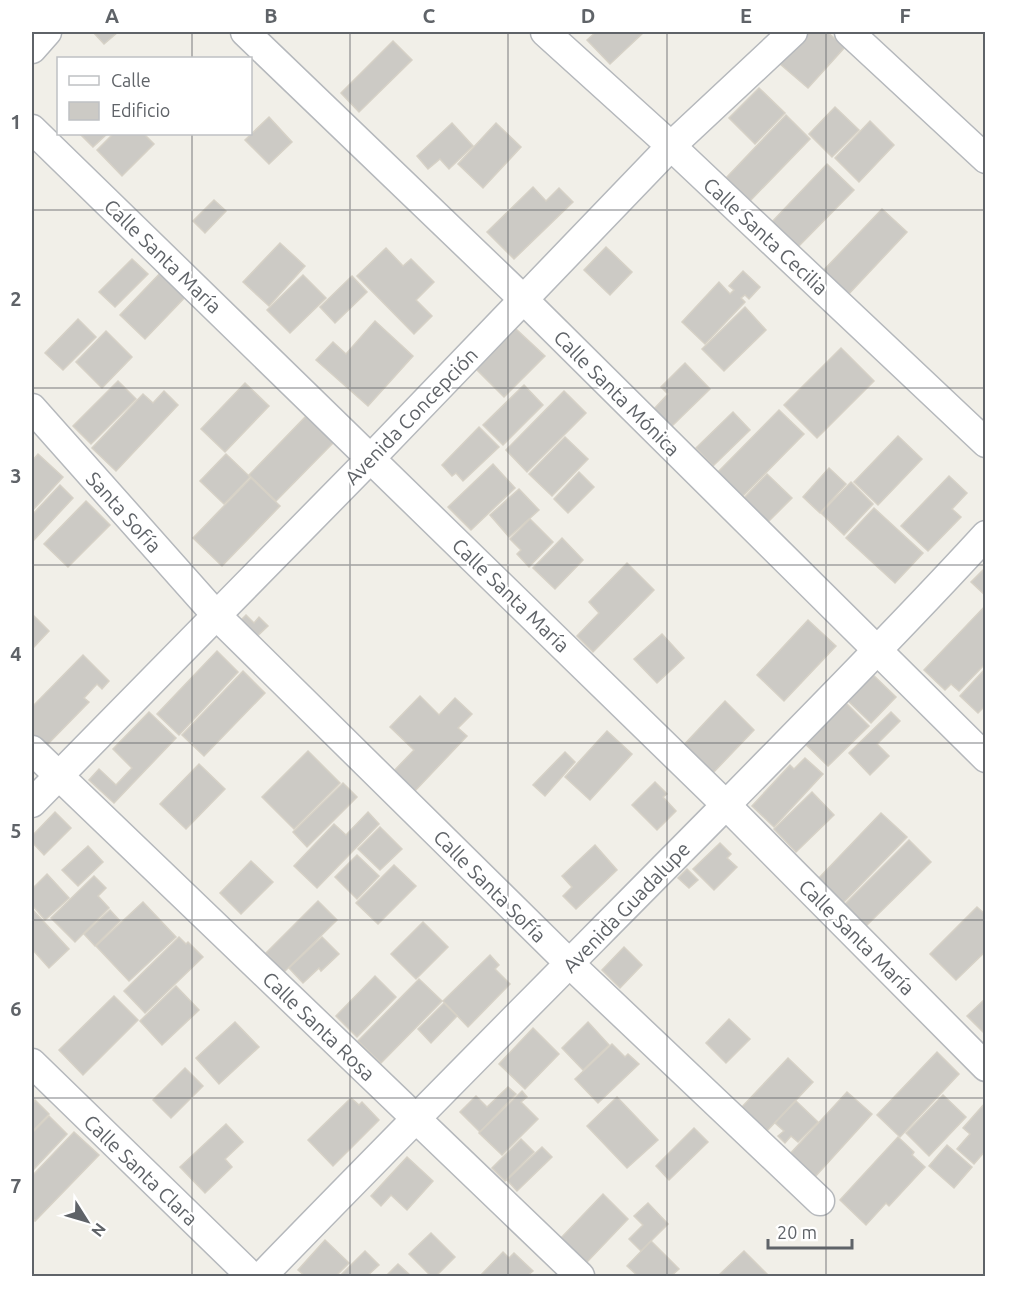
<svg xmlns="http://www.w3.org/2000/svg" width="1017" height="1308" viewBox="0 0 1017 1308" font-family="Ubuntu,sans-serif">
  <style>
    .building { fill: #cccac5; stroke: #d6d1c6; stroke-width: 1.5 }
    .lines { fill: none; stroke-linecap: round; stroke-linejoin: round }
    .street-casing { stroke: #b5b8bc; stroke-width: 31 }
    .street { stroke: #fff; stroke-width: 28 }
    .grid { fill: none; stroke: #5f6368; stroke-width: 1.5; stroke-opacity: 0.55 }
    .labels { text-anchor: middle; dominant-baseline: central; stroke-width: 4.5; stroke-linejoin: round; paint-order: stroke }
    .street-label { font-size: 20px; fill: #5f6368; stroke: #fff }
    .neatline { fill: none; stroke: #5f6368; stroke-width: 2 }
    .grid-label { font-size: 20px; text-anchor: middle; font-weight: bold; fill: #5f6368 }
  </style>
  <rect width="100%" height="100%" fill="#f1efe8"/>
  <!-- building -->
  <g class="building">
    <path d="M93,32H118L104,44Z"/>
    <path d="M596,32H644L610,64L587,40Z"/>
    <path d="M809,32H827L845,47L808,88L780,64Z"/>
    <path d="M393,41L412,60L359,112L341,93Z"/>
    <path d="M759,88L785,113L755,144L729,118Z"/>
    <path d="M835,107L859,130L832,157L809,134Z"/>
    <path d="M786,115L810,139L750,201L726,178Z"/>
    <path d="M269,117L292,142L269,164L245,140Z"/>
    <path d="M870,121L894,145L859,182L835,158Z"/>
    <path d="M452,123L473,146L449,169L440,159L428,169L417,156Z"/>
    <path d="M496,123L521,147L483,188L458,164Z"/>
    <path d="M80,134H107L93,147Z"/>
    <path d="M113,134H144L154,144L122,176L97,150Z"/>
    <path d="M827,164L854,190L796,249L770,224Z"/>
    <path d="M533,187L546,201L559,188L573,202L514,259L487,232Z"/>
    <path d="M214,200L226,211L205,233L193,221Z"/>
    <path d="M882,209L907,232L846,297L821,273Z"/>
    <path d="M280,243L305,266L269,306L243,282Z"/>
    <path d="M606,247L632,272L610,295L584,270Z"/>
    <path d="M386,248L403,266L411,259L434,282L416,300L432,316L414,334L357,276Z"/>
    <path d="M132,259L148,274L115,307L99,292Z"/>
    <path d="M166,267L191,291L145,339L120,315Z"/>
    <path d="M743,271L760,287L749,299L745,295L741,298L745,302L705,344L682,322L719,282L730,294L734,290L729,286Z"/>
    <path d="M303,275L326,298L290,333L267,310Z"/>
    <path d="M352,276L367,292L335,323L320,307Z"/>
    <path d="M745,307L766,330L724,371L702,349Z"/>
    <path d="M78,319L96,337L63,370L45,353Z"/>
    <path d="M375,321L413,356L368,406L316,360L333,342L346,354Z"/>
    <path d="M516,329L545,356L504,397L476,369Z"/>
    <path d="M106,331L132,357L102,388L76,362Z"/>
    <path d="M841,348L874,381L817,438L784,405Z"/>
    <path d="M685,363L710,389L671,427L654,409L668,394L661,387Z"/>
    <path d="M118,381L136,399L91,444L73,426Z"/>
    <path d="M245,383L269,406L225,452L201,429Z"/>
    <path d="M524,385L543,405L503,445L483,425Z"/>
    <path d="M164,391L178,405L116,471L92,448L143,394L153,403Z"/>
    <path d="M564,391L586,413L527,472L506,450Z"/>
    <path d="M779,410L804,434L741,498L716,474Z"/>
    <path d="M733,412L750,430L713,466L696,448Z"/>
    <path d="M307,415L334,442L276,501L249,475Z"/>
    <path d="M479,427L499,447L463,481L456,473L452,476L442,465Z"/>
    <path d="M898,436L922,459L878,505L854,482Z"/>
    <path d="M565,437L588,459L552,496L529,474Z"/>
    <path d="M38,454L63,477L32,511V461Z"/>
    <path d="M226,454L250,477L224,504L200,481Z"/>
    <path d="M493,464L515,488L471,530L448,507Z"/>
    <path d="M829,468L846,484L820,513L803,497Z"/>
    <path d="M579,472L594,487L568,513L554,499Z"/>
    <path d="M767,474L792,498L768,522L743,499Z"/>
    <path d="M949,476L967,493L952,509L961,517L928,551L901,526Z"/>
    <path d="M251,478L280,506L222,566L193,538Z"/>
    <path d="M851,482L873,504L844,535L821,513Z"/>
    <path d="M60,485L73,498L32,542V515Z"/>
    <path d="M519,489L539,510L509,537L490,515Z"/>
    <path d="M86,501L110,525L68,567L44,544Z"/>
    <path d="M874,508L923,553L895,583L846,538Z"/>
    <path d="M530,519L553,542L529,567L517,554L521,550L510,539Z"/>
    <path d="M562,538L583,560L555,589L533,568Z"/>
    <path d="M627,563L654,590L593,652L577,636L599,613L589,602Z"/>
    <path d="M986,567V596L971,582Z"/>
    <path d="M986,605V663L959,691L951,684L945,690L924,670Z"/>
    <path d="M32,614L49,631L32,649Z"/>
    <path d="M246,615L254,623L259,617L268,626L252,641L236,625Z"/>
    <path d="M808,620L836,646L784,701L757,675Z"/>
    <path d="M662,634L684,658L657,683L634,659Z"/>
    <path d="M217,651L238,672L179,735L157,714Z"/>
    <path d="M83,655L109,681L102,689L97,684L84,698L89,702L45,747L32,734V707Z"/>
    <path d="M986,668V711L983,708L978,713L960,696Z"/>
    <path d="M243,671L265,693L204,756L182,735Z"/>
    <path d="M869,671L896,697L871,723L844,697Z"/>
    <path d="M420,696L439,715L455,698L472,714L458,728L467,736L413,793L392,773L414,750L390,727Z"/>
    <path d="M841,698L869,726L828,766L800,739Z"/>
    <path d="M725,701L754,730L711,775L681,748Z"/>
    <path d="M149,712L176,738L114,803L89,780L99,769L116,785L132,768L113,749Z"/>
    <path d="M891,712L900,721L877,744L889,756L870,775L849,753Z"/>
    <path d="M607,731L632,754L590,800L565,777Z"/>
    <path d="M308,751L340,783L294,829L262,797Z"/>
    <path d="M565,752L575,762L545,796L533,785Z"/>
    <path d="M805,758L823,774L774,827L752,806L790,765L794,769Z"/>
    <path d="M199,764L225,789L186,829L160,804Z"/>
    <path d="M655,782L667,794L663,797L676,811L657,830L632,805Z"/>
    <path d="M343,783L357,797L307,847L293,832Z"/>
    <path d="M812,792L834,815L796,852L774,829Z"/>
    <path d="M55,812L71,828L44,855L32,842V836Z"/>
    <path d="M368,812L379,824L317,888L294,866L334,824L346,835Z"/>
    <path d="M881,813L907,837L843,903L818,879Z"/>
    <path d="M380,827L402,849L380,870L358,849Z"/>
    <path d="M909,840L931,862L865,927L844,905Z"/>
    <path d="M720,843L731,854L727,858L737,867L714,890L693,869Z"/>
    <path d="M595,845L617,870L576,909L563,896L572,887L562,876Z"/>
    <path d="M88,846L103,862L78,886L62,870Z"/>
    <path d="M357,855L379,876L357,899L335,877Z"/>
    <path d="M251,861L273,882L241,914L220,893Z"/>
    <path d="M394,865L416,886L378,924L356,903Z"/>
    <path d="M687,869L698,880L689,888L678,878Z"/>
    <path d="M47,874L69,898L45,920L32,905V889Z"/>
    <path d="M94,876L106,888L98,896L109,908L75,942L51,918Z"/>
    <path d="M318,901L337,920L284,972L266,953Z"/>
    <path d="M143,902L176,937L129,981L96,946Z"/>
    <path d="M977,907L986,915V951L956,980L930,954Z"/>
    <path d="M32,909L69,949L49,968L32,949Z"/>
    <path d="M110,910L120,921L95,946L84,934Z"/>
    <path d="M423,922L448,947L416,979L391,954Z"/>
    <path d="M179,937L186,944L188,942L203,957L145,1013L124,991Z"/>
    <path d="M322,937L339,954L321,971L319,968L303,983L289,968Z"/>
    <path d="M624,947L642,965L620,988L602,970Z"/>
    <path d="M490,955L499,965L495,969L510,984L468,1027L443,1001Z"/>
    <path d="M375,976L396,997L357,1037L336,1016Z"/>
    <path d="M419,979L442,1001L381,1063L358,1041Z"/>
    <path d="M176,986L199,1010L162,1045L140,1021Z"/>
    <path d="M114,996L138,1020L83,1075L59,1050Z"/>
    <path d="M986,998V1031L984,1033L967,1016Z"/>
    <path d="M444,1003L457,1016L431,1043L418,1029Z"/>
    <path d="M729,1019L750,1039L726,1063L706,1043Z"/>
    <path d="M235,1022L259,1047L219,1084L196,1058Z"/>
    <path d="M588,1022L609,1045L583,1070L562,1048Z"/>
    <path d="M533,1028L559,1054L525,1089L499,1064Z"/>
    <path d="M612,1044L625,1057L628,1054L639,1064L598,1103L575,1079Z"/>
    <path d="M937,1052L959,1074L900,1137L877,1115Z"/>
    <path d="M788,1058L813,1082L766,1132L741,1108Z"/>
    <path d="M185,1068L203,1086L171,1118L153,1100Z"/>
    <path d="M508,1087L516,1094L480,1132L460,1112L476,1096L487,1107Z"/>
    <path d="M522,1091L527,1097L521,1102L538,1119L502,1155L479,1133Z"/>
    <path d="M847,1092L872,1114L814,1178L789,1155Z"/>
    <path d="M943,1095L966,1117L929,1156L906,1133Z"/>
    <path d="M617,1097L658,1140L627,1168L587,1126Z"/>
    <path d="M351,1098L359,1105L362,1102L379,1120L333,1166L308,1140Z"/>
    <path d="M35,1100L49,1114L32,1132V1105Z"/>
    <path d="M796,1101L818,1122L798,1142L791,1136L785,1143L778,1136L784,1131L775,1123Z"/>
    <path d="M986,1102V1150L974,1164L957,1149L970,1134L963,1128Z"/>
    <path d="M49,1116L67,1134L32,1171V1133Z"/>
    <path d="M226,1124L243,1142L225,1159L232,1167L205,1193L180,1167Z"/>
    <path d="M694,1128L708,1142L669,1180L656,1166Z"/>
    <path d="M74,1132L99,1155L35,1221L32,1217V1176Z"/>
    <path d="M898,1137L914,1152L912,1155L925,1167L889,1206L886,1203L866,1225L840,1200Z"/>
    <path d="M521,1139L534,1152L505,1181L492,1168Z"/>
    <path d="M947,1145L972,1167L954,1188L929,1166Z"/>
    <path d="M542,1147L552,1157L517,1191L507,1180Z"/>
    <path d="M407,1157L433,1181L407,1210L391,1195L381,1206L371,1196Z"/>
    <path d="M603,1194L628,1219L587,1262L561,1238Z"/>
    <path d="M648,1203L668,1224L641,1251L629,1239L643,1225L634,1216Z"/>
    <path d="M431,1233L455,1257L436,1276H431L409,1254Z"/>
    <path d="M325,1240L349,1263L336,1276H305L298,1270Z"/>
    <path d="M651,1241L679,1269L671,1276H638L627,1266Z"/>
    <path d="M365,1251L379,1265L367,1276H340Z"/>
    <path d="M744,1251L767,1274L765,1276H718Z"/>
    <path d="M503,1252L509,1258L514,1253L533,1271L527,1276H480Z"/>
    <path d="M398,1264L411,1276H386Z"/>
  </g>
  <g class="lines">
    <defs>
      <g id="street">
        <path d="M245,32L523,299L986,758"/>
        <path d="M545,32L671,146L986,443"/>
        <path d="M849,32L986,159"/>
        <path d="M32,49L47,32"/>
        <path d="M32,129L726,805L986,1067"/>
        <path d="M32,408L217,616L570,964L820,1201"/>
        <path d="M32,750L580,1276"/>
        <path d="M32,803L371,458L671,146L793,32"/>
        <path d="M32,1063L251,1276"/>
        <path d="M262,1276C415,1118 571,962 726,805C813,716 902,627 986,535"/>
      </g>
    </defs>
    <!-- street casing -->
    <use href="#street" class="street-casing"/>
    <!-- street -->
    <use href="#street" class="street"/>
  </g>
  <!-- grid -->
  <path class="grid" d="M192,32V58M350,32V1276M508,32V1276M667,32V1276M826,32V1276M192,134V1276M32,210H986M32,388H986M32,565H986M32,743H986M32,920H986M32,1098H986"/>
  <g class="labels">
    <!-- street labels -->
    <g class="street-label">
      <text transform="translate(766 236) rotate(43)">Calle Santa Cecilia</text>
      <text transform="translate(163 256) rotate(44)">Calle Santa María</text>
      <text transform="translate(617 393) rotate(45)">Calle Santa Mónica</text>
      <text transform="translate(411 416) rotate(-46)">Avenida Concepción</text>
      <text transform="translate(124 512) rotate(48)">Santa Sofía</text>
      <text transform="translate(511 595) rotate(44)">Calle Santa María</text>
      <text transform="translate(490 886) rotate(45)">Calle Santa Sofía</text>
      <text transform="translate(626 907) rotate(-46)">Avenida Guadalupe</text>
      <text transform="translate(857 937) rotate(45)">Calle Santa María</text>
      <text transform="translate(319 1026) rotate(44)">Calle Santa Rosa</text>
      <text transform="translate(141 1170) rotate(44)">Calle Santa Clara</text>
    </g>
  </g>
  <!-- border -->
  <rect width="1017" height="1308" fill="none" stroke="#ffffff" stroke-width="66"/>
  <!-- legend -->
  <rect x="57" y="57" width="195" height="78" fill="#ffffff" stroke="#bfc1c3" stroke-width="1.5"/>
  <rect x="69" y="76" width="30" height="9" fill="#ffffff" stroke="#bfc1c3" stroke-width="1.5"/>
  <text x="111" y="87" font-size="18" fill="#5f6368">Calle</text>
  <rect x="69" y="102" width="30" height="18" fill="#cccac5" stroke="#bfc1c3" stroke-width="1.5"/>
  <text x="111" y="117" font-size="18" fill="#5f6368">Edificio</text>
  <!-- north arrow -->
  <g transform="translate(87 1221) rotate(127)" stroke="#ffffff" stroke-width="4.5" paint-order="stroke">
  <path d="M0-4.5L10 22L0 15L-10 22Z" fill="#5f6368"/>
  <text y="-9" font-size="16" font-weight="bold" text-anchor="middle" fill="#5f6368">N</text>
  </g>
  <!-- scale -->
  <path d="M768 1239v9h84v-9" fill="none" stroke="#5f6368" stroke-width="3"/>
  <text x="777" y="1239" font-size="18" fill="#5f6368" stroke="#ffffff" stroke-width="4.5" paint-order="stroke">20 m</text>
  <rect x="33" y="33" width="951" height="1242" class="neatline"/>
  <g class="grid-label">
    <text x="112" y="23">A</text>
    <text x="271" y="23">B</text>
    <text x="429" y="23">C</text>
    <text x="588" y="23">D</text>
    <text x="746" y="23">E</text>
    <text x="905" y="23">F</text>
    <text x="16" y="129">1</text>
    <text x="16" y="306">2</text>
    <text x="16" y="483">3</text>
    <text x="16" y="661">4</text>
    <text x="16" y="838">5</text>
    <text x="16" y="1016">6</text>
    <text x="16" y="1193">7</text>
  </g>
</svg>
